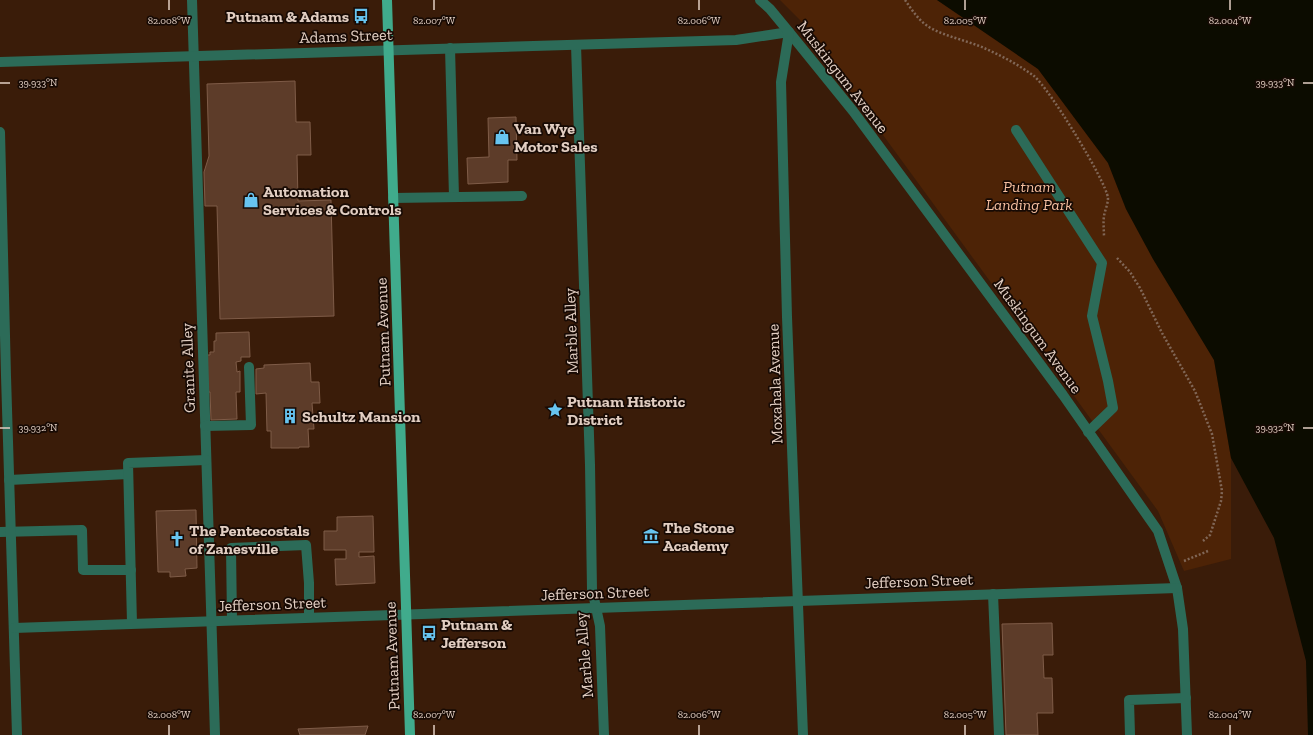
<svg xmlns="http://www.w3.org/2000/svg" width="1313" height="735" viewBox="0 0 1313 735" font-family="'Zilla Slab',serif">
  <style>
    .green { fill: #4d2306 }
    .water { fill: #0c0c00 }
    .building { fill: #5d3c29; stroke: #7f5c48 }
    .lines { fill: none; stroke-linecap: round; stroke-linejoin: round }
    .path { stroke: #816757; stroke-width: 2.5; stroke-dasharray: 2 2; stroke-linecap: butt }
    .service { stroke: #2c6b58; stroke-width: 10 }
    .minor { stroke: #2c6b58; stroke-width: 10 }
    .tertiary { stroke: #2c6b58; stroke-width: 10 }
    .primary { stroke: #40ab8c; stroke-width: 10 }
    .ticks { fill: none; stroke: #e2cec2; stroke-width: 1.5 }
    .labels { text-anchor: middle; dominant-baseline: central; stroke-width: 3.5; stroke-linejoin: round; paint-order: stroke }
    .poi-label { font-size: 16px; font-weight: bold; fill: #e2cec2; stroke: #170a04; text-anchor: start }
    .street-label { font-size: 16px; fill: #e2cec2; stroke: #170a04 }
    .park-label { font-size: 16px; font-style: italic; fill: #f6bfa0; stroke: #170a04 }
    .ticks-label { font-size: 10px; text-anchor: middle; fill: #e2cec2; stroke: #170a04; stroke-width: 3.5; stroke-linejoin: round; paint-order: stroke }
  </style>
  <rect width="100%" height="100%" fill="#3a1c09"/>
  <!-- green -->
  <path class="green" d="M780,0H937L1038,69L1108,163L1126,209L1153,259L1214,360L1231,458V559L1184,571L1158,511L842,79L817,37Z"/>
  <!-- water -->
  <path class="water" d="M937,0H1313V735H1308L1306,661L1274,538L1231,458L1214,360L1153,259L1126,209L1108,163L1038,69Z"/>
  <!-- building -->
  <g class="building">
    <path d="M295,81L296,122H310L311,155H297L298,201L331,200L334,316L220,319L217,206H205L204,172L209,156L207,84Z"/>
    <path d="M516,117L517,160H508V182L468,184L467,158L489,157L488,118Z"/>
    <path d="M249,332L250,357H241V361L236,362L237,372L240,371V392H236L237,419L211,420L210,392H208L207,355H210V352H214V341H216V333Z"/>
    <path d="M310,363L311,382H319L320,403H312L314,429H308L309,447H299V448H271V431H267L266,393L256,394V369L264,368V365Z"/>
    <path d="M196,510L197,568L185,569L186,576L170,577V572H158L156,511Z"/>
    <path d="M373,516L374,552H359V557L374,556L375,583L336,585L335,559H346V550H324V531H337V517Z"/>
    <path d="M1052,623L1053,655H1043L1044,678H1052L1053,713H1037L1038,735H1006L1002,624Z"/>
    <path d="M368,726L365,735H300L298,729Z"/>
  </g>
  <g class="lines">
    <!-- path -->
    <g class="path">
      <path d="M905,0C912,10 919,21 929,27C946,37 966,40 984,48C1000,55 1019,65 1034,76C1049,88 1106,181 1108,198C1108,204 1105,210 1104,216C1103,223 1104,230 1104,237"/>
      <path d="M1117,258L1130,272L1140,288L1162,333L1195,391L1212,434L1222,491L1221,501L1210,535L1203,541"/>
      <path d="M1184,561L1208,551"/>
    </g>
    <!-- service -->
    <g class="service">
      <path d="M192,0L215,735"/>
      <path d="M576,45L590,465L592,589L600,626L604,735"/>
      <path d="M450,48L454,197"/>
      <path d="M1016,130L1102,263L1092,316L1108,381L1113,408L1088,432"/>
      <path d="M393,198L522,196"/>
      <path d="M205,426L251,425L249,367"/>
      <path d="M9,480L128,474"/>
      <path d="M0,532L82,530L83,570H131"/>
      <path d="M993,594L999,735"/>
      <path d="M232,620L231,548L306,545L309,583V617"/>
      <path d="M132,623L128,463L206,460"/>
      <path d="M1130,735L1129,700L1186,698"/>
    </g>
    <!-- minor -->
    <g class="minor">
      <path d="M0,62L736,40L789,32L853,111L1063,395L1158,531L1177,588L1183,629L1187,735"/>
      <path d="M0,132L6,376L17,735"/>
      <path d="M14,628L1177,588"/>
    </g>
    <!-- tertiary -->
    <path class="tertiary" d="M760,0L770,9L789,32L781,82L787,317L803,735"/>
    <!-- primary -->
    <path class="primary" d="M387,0L410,735"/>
  </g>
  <!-- ticks -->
  <path class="ticks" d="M169,0V10M434,0V10M699,0V10M965,0V10M1230,0V10M0,83H10M1303,83H1313M0,428H10M1303,428H1313M169,725V735M434,725V735M699,725V735M965,725V735M1230,725V735"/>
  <!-- icons -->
  <defs>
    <symbol id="bus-bare" viewBox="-9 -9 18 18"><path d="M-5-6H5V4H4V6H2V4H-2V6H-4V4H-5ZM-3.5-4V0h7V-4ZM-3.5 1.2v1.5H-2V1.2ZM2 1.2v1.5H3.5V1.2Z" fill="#67c4f0" stroke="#170a04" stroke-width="2.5" paint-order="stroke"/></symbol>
    <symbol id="shop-bare" viewBox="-9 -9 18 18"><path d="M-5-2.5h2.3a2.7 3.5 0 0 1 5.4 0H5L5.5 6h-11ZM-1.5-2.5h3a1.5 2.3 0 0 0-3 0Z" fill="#67c4f0" stroke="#170a04" stroke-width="2.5" paint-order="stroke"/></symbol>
    <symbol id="sight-bare" viewBox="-9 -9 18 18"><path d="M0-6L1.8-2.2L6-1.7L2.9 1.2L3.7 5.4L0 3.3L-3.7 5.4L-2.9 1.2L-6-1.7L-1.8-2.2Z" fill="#67c4f0" stroke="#170a04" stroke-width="2.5" paint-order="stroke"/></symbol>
    <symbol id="building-bare" viewBox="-9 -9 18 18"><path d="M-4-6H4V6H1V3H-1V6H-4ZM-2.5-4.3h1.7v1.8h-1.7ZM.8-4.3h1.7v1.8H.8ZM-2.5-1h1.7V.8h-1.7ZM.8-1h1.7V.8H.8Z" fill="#67c4f0" stroke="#170a04" stroke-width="2.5" paint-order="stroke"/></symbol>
    <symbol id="museum-bare" viewBox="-9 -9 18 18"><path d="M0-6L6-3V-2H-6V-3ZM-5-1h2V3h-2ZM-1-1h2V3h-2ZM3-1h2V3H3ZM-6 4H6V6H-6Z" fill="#67c4f0" stroke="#170a04" stroke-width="2.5" paint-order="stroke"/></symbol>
    <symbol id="church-bare" viewBox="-9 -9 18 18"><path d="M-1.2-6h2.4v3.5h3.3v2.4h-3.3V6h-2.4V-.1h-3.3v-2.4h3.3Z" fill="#67c4f0" stroke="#170a04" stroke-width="2.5" paint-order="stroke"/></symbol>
  </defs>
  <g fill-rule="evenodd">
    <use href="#bus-bare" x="350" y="5" width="22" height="22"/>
    <use href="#shop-bare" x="491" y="126" width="22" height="22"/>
    <use href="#shop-bare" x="240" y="189" width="22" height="22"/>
    <use href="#sight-bare" x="544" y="399" width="22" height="22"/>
    <use href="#building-bare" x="279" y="405" width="22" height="22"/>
    <use href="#museum-bare" x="640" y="525" width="22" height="22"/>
    <use href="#church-bare" x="166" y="528" width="22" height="22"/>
    <use href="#bus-bare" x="418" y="622" width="22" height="22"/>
  </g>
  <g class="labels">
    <!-- poi labels -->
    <g class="poi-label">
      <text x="349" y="16" text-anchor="end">Putnam &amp; Adams</text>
      <text x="514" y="128">Van Wye<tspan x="514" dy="18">Motor Sales</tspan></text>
      <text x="263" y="191">Automation<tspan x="263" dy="18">Services &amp; Controls</tspan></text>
      <text x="567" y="401">Putnam Historic<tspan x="567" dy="18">District</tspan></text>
      <text x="302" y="416">Schultz Mansion</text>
      <text x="663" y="527">The Stone<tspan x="663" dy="18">Academy</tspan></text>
      <text x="189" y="530">The Pentecostals<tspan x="189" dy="18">of Zanesville</tspan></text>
      <text x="441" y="624">Putnam &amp;<tspan x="441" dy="18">Jefferson</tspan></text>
    </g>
    <!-- street labels -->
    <g class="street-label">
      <text transform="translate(346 36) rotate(-2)">Adams Street</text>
      <text transform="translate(843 77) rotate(52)">Muskingum Avenue</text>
      <text transform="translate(571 331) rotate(-92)">Marble Alley</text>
      <text transform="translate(383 332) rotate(-92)">Putnam Avenue</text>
      <text transform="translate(1038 336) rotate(54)">Muskingum Avenue</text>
      <text transform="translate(188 368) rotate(-92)">Granite Alley</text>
      <text transform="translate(775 384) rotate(-92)">Moxahala Avenue</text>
      <text transform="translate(919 581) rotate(-2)">Jefferson Street</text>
      <text transform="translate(595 593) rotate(-2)">Jefferson Street</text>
      <text transform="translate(272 604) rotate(-2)">Jefferson Street</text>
      <text transform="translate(584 655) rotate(-95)">Marble Alley</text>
      <text transform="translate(392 656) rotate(-92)">Putnam Avenue</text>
    </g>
    <!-- park labels -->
    <g class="park-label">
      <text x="1029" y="186">Putnam<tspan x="1029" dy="18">Landing Park</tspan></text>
    </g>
  </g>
  <g class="ticks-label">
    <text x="169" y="24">82.008°W</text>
    <text x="434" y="24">82.007°W</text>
    <text x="699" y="24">82.006°W</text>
    <text x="965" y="24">82.005°W</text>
    <text x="1230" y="24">82.004°W</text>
    <text x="38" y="86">39.933°N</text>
    <text x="1275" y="86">39.933°N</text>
    <text x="38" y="431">39.932°N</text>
    <text x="1275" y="431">39.932°N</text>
    <text x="169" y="718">82.008°W</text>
    <text x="434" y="718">82.007°W</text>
    <text x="699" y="718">82.006°W</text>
    <text x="965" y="718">82.005°W</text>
    <text x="1230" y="718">82.004°W</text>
  </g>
</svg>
